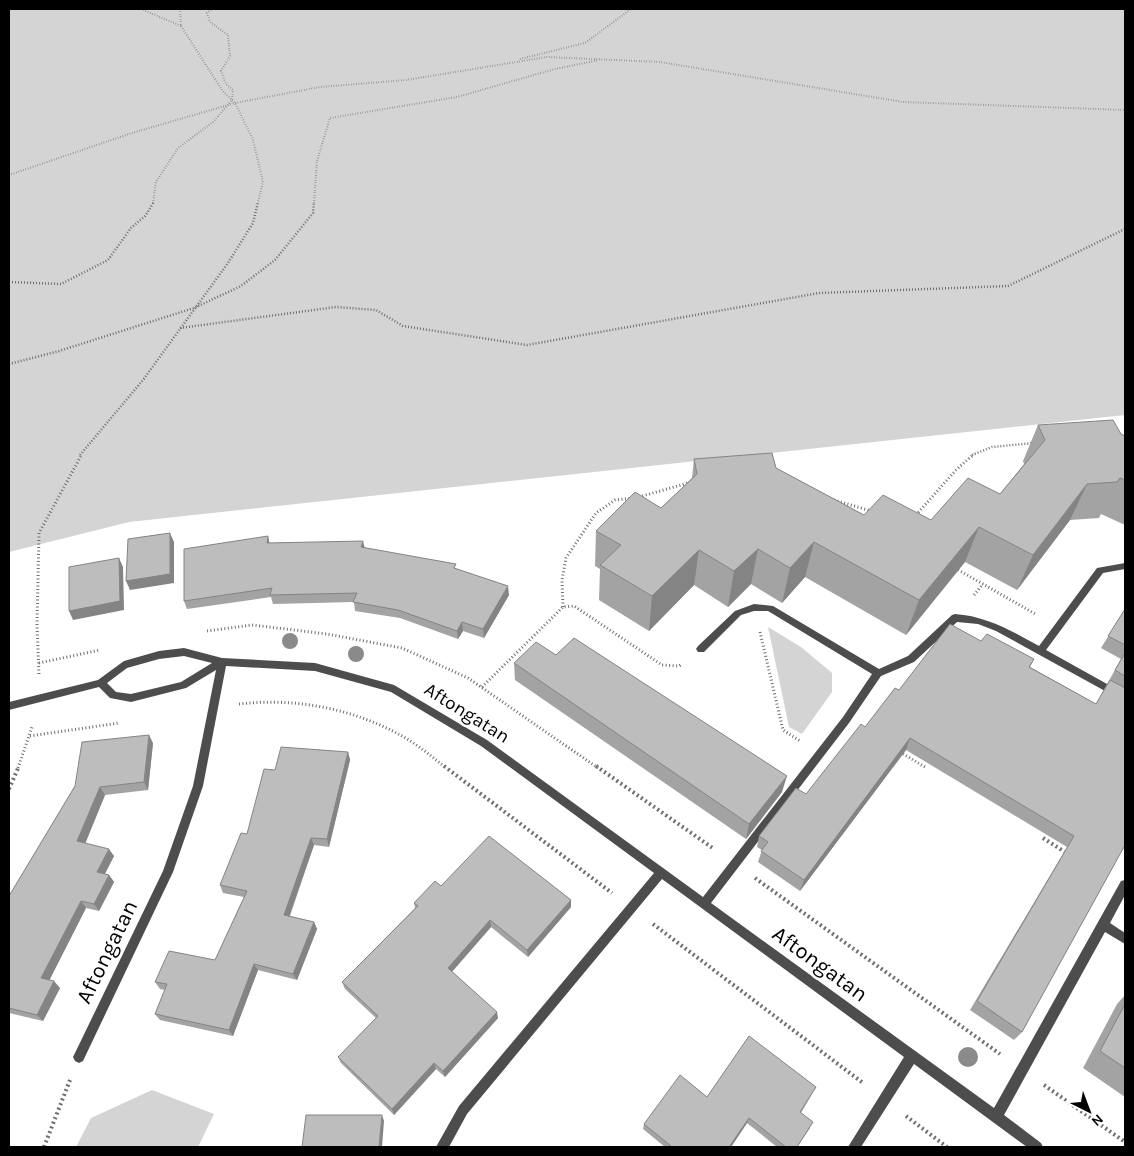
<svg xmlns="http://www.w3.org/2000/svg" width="1134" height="1156" viewBox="0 0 1134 1156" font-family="Karla,sans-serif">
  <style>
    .green { fill: #d4d4d4 }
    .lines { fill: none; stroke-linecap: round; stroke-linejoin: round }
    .path-far3 { stroke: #6f6f6f; stroke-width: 2; stroke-dasharray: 0.5 2; stroke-linecap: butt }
    .path-far2 { stroke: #6f6f6f; stroke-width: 2.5; stroke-dasharray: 1 2; stroke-linecap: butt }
    .path-far1 { stroke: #6f6f6f; stroke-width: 3; stroke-dasharray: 1 2.5; stroke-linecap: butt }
    .path { stroke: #6f6f6f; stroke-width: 4; stroke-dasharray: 2 3; stroke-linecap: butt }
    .minor { fill: #4d4d4d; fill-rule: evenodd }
    .tree { fill: #8a8a8a }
    .wall { fill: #a3a3a3 }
    .shaded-wall { fill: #848484 }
    .building { fill: #bdbdbd; stroke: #848484 }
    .labels { text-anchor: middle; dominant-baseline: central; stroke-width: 5; stroke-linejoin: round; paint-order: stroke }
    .street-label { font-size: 19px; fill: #000; stroke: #fff }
    .near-street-label { font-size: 22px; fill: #000; stroke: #fff }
  </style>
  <rect width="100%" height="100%" fill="#fff"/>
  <!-- green -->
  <g class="green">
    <path d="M9,9H1125V415L129,522L9,552Z"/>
    <path d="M768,627L801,647L832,673V692L802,734L789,727Z"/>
    <path d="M152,1090L214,1114L198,1147H76L91,1118Z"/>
  </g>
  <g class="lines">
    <!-- path-far3 -->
    <g class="path-far3">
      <path d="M141,9L181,26"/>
      <path d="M180,9L181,26L222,90L235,103L253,140L263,182L258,203"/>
      <path d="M520,59L585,43L631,9"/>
      <path d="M9,175L132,133L235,103L320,87L406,80L547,57L660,62L903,102L1125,110"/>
      <path d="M153,203L156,182L178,148L213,122L232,100L233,90L226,84L221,71L230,56L228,35L210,22L207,13L212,9"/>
      <path d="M314,203L317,161L330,118L457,97L555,69L599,60"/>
    </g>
    <!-- path-far2 -->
    <g class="path-far2">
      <path d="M9,282L61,284L108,260L131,228L145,216L154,202"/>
      <path d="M180,328L336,307L376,310L403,326L527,345L819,293L1008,286L1125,229"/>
      <path d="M9,364L59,351L194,308L241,286L275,260L313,213L314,202"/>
      <path d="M80,455L143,380L228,263L253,223L258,202"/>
      <path d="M972,455L992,447L1034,443"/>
    </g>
    <!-- path-far1 -->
    <g class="path-far1">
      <path d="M639,497L688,483"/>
      <path d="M834,500L871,511"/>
      <path d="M916,515L956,470L974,454"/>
      <path d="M955,568L1037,615"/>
      <path d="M974,595L983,584"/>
      <path d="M563,607L562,580L566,558L596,513L615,500L633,498"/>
      <path d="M207,631L252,625L327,634L402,648L468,678L598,768"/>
      <path d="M760,632L783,730L800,741"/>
      <path d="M39,663L100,650"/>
      <path d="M39,674L37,625L39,533L82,454"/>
      <path d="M482,687L563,607L574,606L662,665L679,666L682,664"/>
      <path d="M239,704C299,697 361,710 412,742C424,750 435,759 446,768"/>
      <path d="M30,736L119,723"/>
      <path d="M900,752L925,767"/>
      <path d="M18,768L32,727"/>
    </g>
    <!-- path -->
    <g class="path">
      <path d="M444,766L612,893"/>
      <path d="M596,766L714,849"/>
      <path d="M9,789L19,766"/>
      <path d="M1043,838L1068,854"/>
      <path d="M755,878L1000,1054"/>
      <path d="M653,924L863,1083"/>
      <path d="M1044,1085L1125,1142"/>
      <path d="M906,1116L947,1147"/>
      <path d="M44,1147L70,1080"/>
    </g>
    <!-- minor -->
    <path class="minor" d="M1125,563V569L1103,573L1046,650L1125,694V702L996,631L978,624L957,622L914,662L881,676L849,723L711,903L994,1108L1121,881L1125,880V895L1110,923L1125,933V944L1105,932L1004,1115L1041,1143L1043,1147H1027L914,1064L861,1147H848L904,1057L662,879L467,1114L449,1147H436L459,1106L654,873L481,746L391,692L315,671L226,666L203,786L173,872L83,1061L79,1063L75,1061L73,1057L75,1053L163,871L193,786L216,670L186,688L131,702L110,698L99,687L9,710V702L98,680L124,661L159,651L184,648L222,658L315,663L394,685L487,740L703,897L843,717L872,674L768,611H754L741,615L704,652H698L696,649L698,646L735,611L754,604L773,606L879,669L908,656L952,615L955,614C986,616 1012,631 1039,646L1097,568ZM184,656L212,663L181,682L131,694L116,692L107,683L127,668L159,659Z"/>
  </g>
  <!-- trees -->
  <g class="tree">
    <circle cx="290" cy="641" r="8"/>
    <circle cx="356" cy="654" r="8"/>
    <circle cx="968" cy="1057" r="10"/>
  </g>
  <!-- wall -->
  <g class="wall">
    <path d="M1038,425L1121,434L1125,436V525L1101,514L1099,518L1070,520L1017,590L965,562L906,635L805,577L782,603L751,584L728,607L694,585L649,631L599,600L600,569L595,566L596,531L661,508L692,478L694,459L776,468L864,515L931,520L1000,494L1024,464L1023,461Z"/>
    <path d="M270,543L365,548L457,569L509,595L484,638L463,631L458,639L400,618L355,611L354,602L273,604L271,597L187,609L184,601Z"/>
    <path d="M1125,609V845L1022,1032L1014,1040L970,1010L1067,847L906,750L800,891L758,862L762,850L757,847L759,836L806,794L865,727L899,690L981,641L1034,659L1030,667L1096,704L1121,659L1101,648Z"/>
    <path d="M556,655L782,792L746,839L515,680L514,663Z"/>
    <path d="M153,743L148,790L105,795L85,843L114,856L105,874L109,875L114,882L99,911L86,908L49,980L60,988L43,1021L9,1013V896L75,786Z"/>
    <path d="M348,752L350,760L329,847L314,845L290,916L314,922L317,929L297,980L258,970L233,1036L160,1020L155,1014L165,990L160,989L155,982L215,960L244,897L223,893L220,885L247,834L275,770Z"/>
    <path d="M441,886L571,900V907L528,957L491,927L452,972L498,1018L445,1077L436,1069L394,1115L341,1063L338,1057L376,1018L345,989L342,982L415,908L414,903Z"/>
    <path d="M1125,995V1097L1083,1068L1117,1004Z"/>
    <path d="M816,1087L801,1113L810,1128L797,1147H777L747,1123L731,1147H665L643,1129L644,1124L707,1097Z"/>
  </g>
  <!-- shaded-wall -->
  <g class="shaded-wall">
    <path d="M1087,484L1070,520L1017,590L1033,555Z"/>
    <path d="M979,527L965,562L906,635L919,600Z"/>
    <path d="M170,533L174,542V583L130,590L126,581Z"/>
    <path d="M268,536L270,545L267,543Z"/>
    <path d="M363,541L365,549L361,547Z"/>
    <path d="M814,542L805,577L782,603L790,568Z"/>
    <path d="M758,549L751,584L728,607L734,571Z"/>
    <path d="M699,550L694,585L649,631L652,596Z"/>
    <path d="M119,558L123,567L124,610L73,620L69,611Z"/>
    <path d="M508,586L509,595L484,638L483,629Z"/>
    <path d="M462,622L463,631L458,639L457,631Z"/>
    <path d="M149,735L153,743L148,790L144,782Z"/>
    <path d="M910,738L906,750L800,891L804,880Z"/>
    <path d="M348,752L350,760L329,847L327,839Z"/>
    <path d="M787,776L782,792L746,839L749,824Z"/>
    <path d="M100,787L105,795L83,849L77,841Z"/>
    <path d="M311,838L314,845L287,922L284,915Z"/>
    <path d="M109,849L114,856L102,879L97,872Z"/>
    <path d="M109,875L114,882L99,911L94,904Z"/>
    <path d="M571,900V907L528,957L527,950Z"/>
    <path d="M81,901L86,908L47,985L41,978Z"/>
    <path d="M490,920L491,927L449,975L448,968Z"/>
    <path d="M314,922L317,929L297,980L293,974Z"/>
    <path d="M254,964L258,970L233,1036L229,1030Z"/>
    <path d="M54,981L60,988L43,1021L37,1015Z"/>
    <path d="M497,1012L498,1018L445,1077L443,1071Z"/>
    <path d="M434,1063L436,1069L394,1115L392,1109Z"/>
    <path d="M382,1115L384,1121L382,1147H379Z"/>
    <path d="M749,1118L747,1123L731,1147H729Z"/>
  </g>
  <!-- building -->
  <g class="building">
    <path d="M1113,420L1121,434L1125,436V480L1120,478L1117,482L1087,484L1033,555L979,527L919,600L814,542L790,568L758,549L734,571L699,550L652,596L600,565L621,545L596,531L635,492L661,508L697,474L694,459L772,453L776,468L864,515L883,495L931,520L968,478L1000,494L1045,440L1038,425Z"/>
    <path d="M170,533V574L126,581L128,539Z"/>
    <path d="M268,536L267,543L363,541L361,547L456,564L454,568L508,586L483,629L462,622L457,631L398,610L353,602L357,593L270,595L272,588L184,601V549Z"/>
    <path d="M119,558L120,601L69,611V567Z"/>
    <path d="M1125,609V645L1108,636Z"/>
    <path d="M950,624L981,641L987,634L1034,659L1029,667L1096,704L1110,680L1125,688V845L1022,1032L977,1001L1074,836L910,738L804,880L761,851L768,842L759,836L796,788L806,794L861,724L865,727L895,688L899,690Z"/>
    <path d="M574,638L787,776L749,824L514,663L536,642L556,655Z"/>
    <path d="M1125,653V676L1115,670Z"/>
    <path d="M149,735L144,782L100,787L77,841L109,849L97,872L109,875L94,904L81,901L41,978L54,981L37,1015L9,1008V896L75,786L82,742Z"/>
    <path d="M281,747L348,752L327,839L311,838L284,915L314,922L293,974L254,964L229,1030L155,1014L167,984L155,982L169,951L215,960L247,891L220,885L241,833L247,834L264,769L275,770Z"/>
    <path d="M489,836L571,900L527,950L490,920L448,968L497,1012L443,1071L434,1063L392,1109L338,1057L378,1016L342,982L418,906L414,903L435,881L441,886Z"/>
    <path d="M1125,1004V1068L1100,1051Z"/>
    <path d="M749,1036L816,1087L800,1112L813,1122L797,1147H786L749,1118L729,1147H670L671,1146L644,1124L680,1075L707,1097Z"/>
    <path d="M306,1115H382L379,1147H302Z"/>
  </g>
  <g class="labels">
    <!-- street labels -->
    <g class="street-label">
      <text transform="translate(467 713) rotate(32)">Aftongatan</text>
    </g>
    <!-- near-street labels -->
    <g class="near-street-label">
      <text transform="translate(107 952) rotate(-64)">Aftongatan</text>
      <text transform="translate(820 964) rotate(36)">Aftongatan</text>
    </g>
  </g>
  <!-- border -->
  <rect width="1134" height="1156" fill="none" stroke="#000000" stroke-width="20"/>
  <!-- north arrow -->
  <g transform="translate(1089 1111) rotate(138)" stroke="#ffffff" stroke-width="4" paint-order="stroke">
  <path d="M0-4L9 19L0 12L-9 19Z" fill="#000000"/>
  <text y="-8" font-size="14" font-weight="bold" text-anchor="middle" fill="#000000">N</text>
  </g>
</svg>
